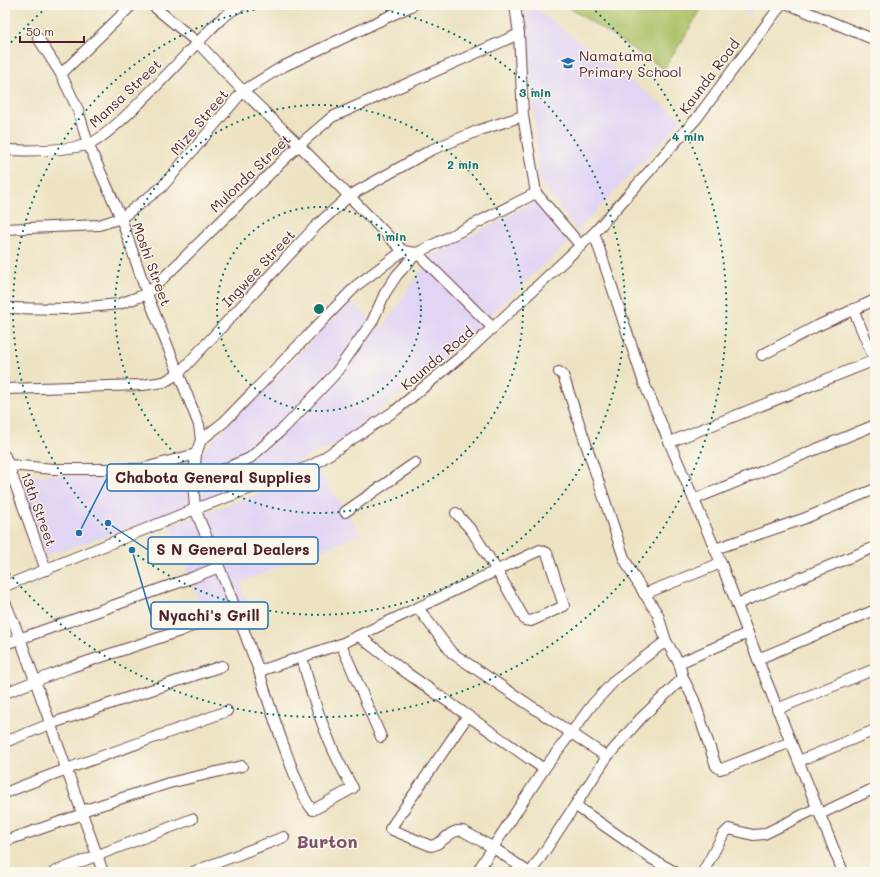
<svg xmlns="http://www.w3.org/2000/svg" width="880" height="877" viewBox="0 0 880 877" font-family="Mali,sans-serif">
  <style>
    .built { fill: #e1d4f4 }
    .green { fill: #aac166; stroke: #7a7048 }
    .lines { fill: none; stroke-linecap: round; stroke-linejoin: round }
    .minor-casing { stroke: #623c42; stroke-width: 12 }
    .minor { stroke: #fff; stroke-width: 10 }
    .ring { fill: none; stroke: #0f766e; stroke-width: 2; stroke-dasharray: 2 4 }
    .labels { text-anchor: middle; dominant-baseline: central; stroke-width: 3; stroke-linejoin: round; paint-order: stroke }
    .poi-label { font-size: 14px; fill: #4a1f2b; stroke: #fbf7ec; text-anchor: start }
    .street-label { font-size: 14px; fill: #4a1f2b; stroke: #fbf7ec }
    .district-label { font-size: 18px; font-weight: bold; fill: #7d526a; stroke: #fbf7ec }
    .centre { fill: #0f766e; stroke: #fbf7ec; stroke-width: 2 }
    .ring-label { font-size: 12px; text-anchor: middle; font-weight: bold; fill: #0f766e; stroke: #fbf7ec; stroke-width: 3; stroke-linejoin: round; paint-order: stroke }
    .leader { fill: none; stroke: #1f6fb2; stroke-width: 1.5 }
    .callout-dot { fill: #1f6fb2; stroke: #fbf7ec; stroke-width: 1.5 }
    .callout { fill: #fbf7ec; stroke: #1f6fb2; stroke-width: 1.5 }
    .callout-label { font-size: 15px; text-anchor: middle; font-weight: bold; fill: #4a1f2b }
  </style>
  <rect width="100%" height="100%" fill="#fbf7ec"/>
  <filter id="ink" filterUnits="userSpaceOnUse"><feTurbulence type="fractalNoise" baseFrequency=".025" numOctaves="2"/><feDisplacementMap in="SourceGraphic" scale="8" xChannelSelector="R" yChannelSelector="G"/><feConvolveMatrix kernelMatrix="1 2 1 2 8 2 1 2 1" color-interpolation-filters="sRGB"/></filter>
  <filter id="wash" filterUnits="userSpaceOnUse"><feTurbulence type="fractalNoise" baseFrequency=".012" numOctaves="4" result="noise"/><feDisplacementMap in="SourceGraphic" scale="16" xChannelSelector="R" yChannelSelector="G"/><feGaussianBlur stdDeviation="0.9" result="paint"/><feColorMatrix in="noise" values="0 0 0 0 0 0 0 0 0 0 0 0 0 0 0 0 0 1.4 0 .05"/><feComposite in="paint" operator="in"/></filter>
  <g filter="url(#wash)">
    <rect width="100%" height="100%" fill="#ede3c3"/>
    <!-- built -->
    <g class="built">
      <path d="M524,5H531L682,120L577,231L540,181Z"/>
      <path d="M735,5H756L749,15Z"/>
      <path d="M537,201L571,240L456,347L341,442L190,508L45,556L19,482L32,475H114L148,470L193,461L350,301L382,329L430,257Z"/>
      <path d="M319,472L361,534L240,583L246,600L205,616L170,526Z"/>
    </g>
    <!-- green -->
    <path class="green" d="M565,5H704L664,69Z"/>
  </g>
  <g filter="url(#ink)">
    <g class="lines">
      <defs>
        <g id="minor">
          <path d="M152,5L198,43L243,91L299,145L403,251L417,253L493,328"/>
          <path d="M515,5L519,34L523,116L536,193L581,246"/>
          <path d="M790,5L875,40"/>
          <path d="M38,38L61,74L78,110L88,144L121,218L147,294L199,425L201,440L196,454L193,482L195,509L226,584L259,671L341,644L540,550L547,553L564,606L531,621L525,620L496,569L472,531L456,513"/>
          <path d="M61,74L132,5"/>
          <path d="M5,150C32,151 60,151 87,145C109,139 175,66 194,46C211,30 220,16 242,5"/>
          <path d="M5,229L99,225L121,218L162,187L243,91L280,68L413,5"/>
          <path d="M594,233L644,383L721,563L762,670L843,872"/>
          <path d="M5,308L67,309L119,304L147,294L299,145L332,117L519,34"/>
          <path d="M853,309L875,361"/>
          <path d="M762,355L815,327L875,300"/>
          <path d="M559,372L563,375L624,558L634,577L658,615L666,641L679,663L683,678L694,700L716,766L720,769L724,768L791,742"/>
          <path d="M5,389L143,385L164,382L179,373L315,227L349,196L431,150L480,130L523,116"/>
          <path d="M201,440L224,422L357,285L403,251"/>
          <path d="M670,442L875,360"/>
          <path d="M5,456L46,570"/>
          <path d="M9,465L54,469H141L196,454"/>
          <path d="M193,482L250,458L285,427L335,374L372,322L385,293L397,275L417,253L536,193"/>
          <path d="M695,499L875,425"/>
          <path d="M345,512L415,463"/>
          <path d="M715,549L803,519L875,489"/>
          <path d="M5,586L195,509L313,465L396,410L470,349L594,233L697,118L781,5"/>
          <path d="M644,594L721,563"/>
          <path d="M5,602L20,638L103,872"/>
          <path d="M737,604L875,547"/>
          <path d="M418,608L452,653L607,757"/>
          <path d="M359,636L404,671L544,769"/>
          <path d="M5,644L194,577L219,567"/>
          <path d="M341,644L381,737"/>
          <path d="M758,659L875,610"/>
          <path d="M679,663L748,633"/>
          <path d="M259,671C265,692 300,801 313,810L353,788C329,748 313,702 302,657"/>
          <path d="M5,693L71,667L180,631L203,622"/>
          <path d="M777,709L875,669"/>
          <path d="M467,717L390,829L431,846C444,844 450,828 463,831L494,848L528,872"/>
          <path d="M5,742L50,724L222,666"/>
          <path d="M799,761L875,730"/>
          <path d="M5,793C78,763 153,739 227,711"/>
          <path d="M576,806L652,859L675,872"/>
          <path d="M82,811L169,783L242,766"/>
          <path d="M820,814L875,788"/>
          <path d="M5,841L83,814"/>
          <path d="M54,872L192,819"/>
          <path d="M193,872L284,837"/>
          <path d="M477,872L544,769L592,705L616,679L666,641"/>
          <path d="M531,872L607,757L641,718L683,678"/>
          <path d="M703,872L723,835L729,829L753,835L764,834L817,808"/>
        </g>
      </defs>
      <!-- minor casing -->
      <use href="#minor" class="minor-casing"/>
      <!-- minor -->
      <use href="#minor" class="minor"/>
    </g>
  </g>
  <!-- distance rings -->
  <g class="ring">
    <circle cx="319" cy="309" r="102"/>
    <circle cx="319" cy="309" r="204"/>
    <path d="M356 5A306 306 0 1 1 282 5"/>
    <path d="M7 47A407 407 0 0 1 47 7M591 7A407 407 0 1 1 7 571"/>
  </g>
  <!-- icons -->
  <defs>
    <symbol id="school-bare" viewBox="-9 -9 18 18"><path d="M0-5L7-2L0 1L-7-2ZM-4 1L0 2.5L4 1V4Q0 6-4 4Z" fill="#1f6fb2" stroke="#fbf7ec" stroke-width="2.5" paint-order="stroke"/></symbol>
  </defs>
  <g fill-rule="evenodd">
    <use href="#school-bare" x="558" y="53" width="20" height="20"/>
  </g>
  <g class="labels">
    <!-- poi labels -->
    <g class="poi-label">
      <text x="579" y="55">Namatama<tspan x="579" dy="16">Primary School</tspan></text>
    </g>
    <!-- street labels -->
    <g class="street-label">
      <text transform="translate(709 76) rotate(-53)">Kaunda Road</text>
      <text transform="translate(125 93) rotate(-43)">Mansa Street</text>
      <text transform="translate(199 122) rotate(-50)">Mize Street</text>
      <text transform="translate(250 173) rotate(-44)">Mulonda Street</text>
      <text transform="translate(152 264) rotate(70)">Moshi Street</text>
      <text transform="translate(258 268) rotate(-47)">Ingwee Street</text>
      <text transform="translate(437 358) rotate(-40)">Kaunda Road</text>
      <text transform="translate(39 509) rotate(70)">13th Street</text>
    </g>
    <!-- district labels -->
    <g class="district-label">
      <text x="327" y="841">Burton</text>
    </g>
  </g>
  <circle cx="319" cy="309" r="6" class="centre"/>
  <g class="ring-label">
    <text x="535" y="97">3 min</text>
    <text x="688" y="141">4 min</text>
    <text x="463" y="169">2 min</text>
    <text x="391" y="241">1 min</text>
  </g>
  <!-- callouts -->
  <path class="leader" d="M79 533L107 478M108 523L148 550M132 550L151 615"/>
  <g class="callout-dot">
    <circle cx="79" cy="533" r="4"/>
    <circle cx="108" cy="523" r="4"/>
    <circle cx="132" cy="550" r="4"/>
  </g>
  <g class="callout">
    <rect x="107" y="464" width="212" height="27" rx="4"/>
    <rect x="148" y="537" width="170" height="27" rx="4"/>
    <rect x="151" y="602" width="117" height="27" rx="4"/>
  </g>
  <g class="callout-label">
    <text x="213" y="483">Chabota General Supplies</text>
    <text x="233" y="555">S N General Dealers</text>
    <text x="209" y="621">Nyachi's Grill</text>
  </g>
  <!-- margin -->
  <rect width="880" height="877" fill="none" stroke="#fbf7ec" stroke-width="20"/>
  <!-- scale -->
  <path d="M20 36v6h64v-6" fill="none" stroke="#4a1f2b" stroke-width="2"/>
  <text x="26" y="36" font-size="12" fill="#4a1f2b" stroke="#fbf7ec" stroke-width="3" paint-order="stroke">50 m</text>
</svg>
